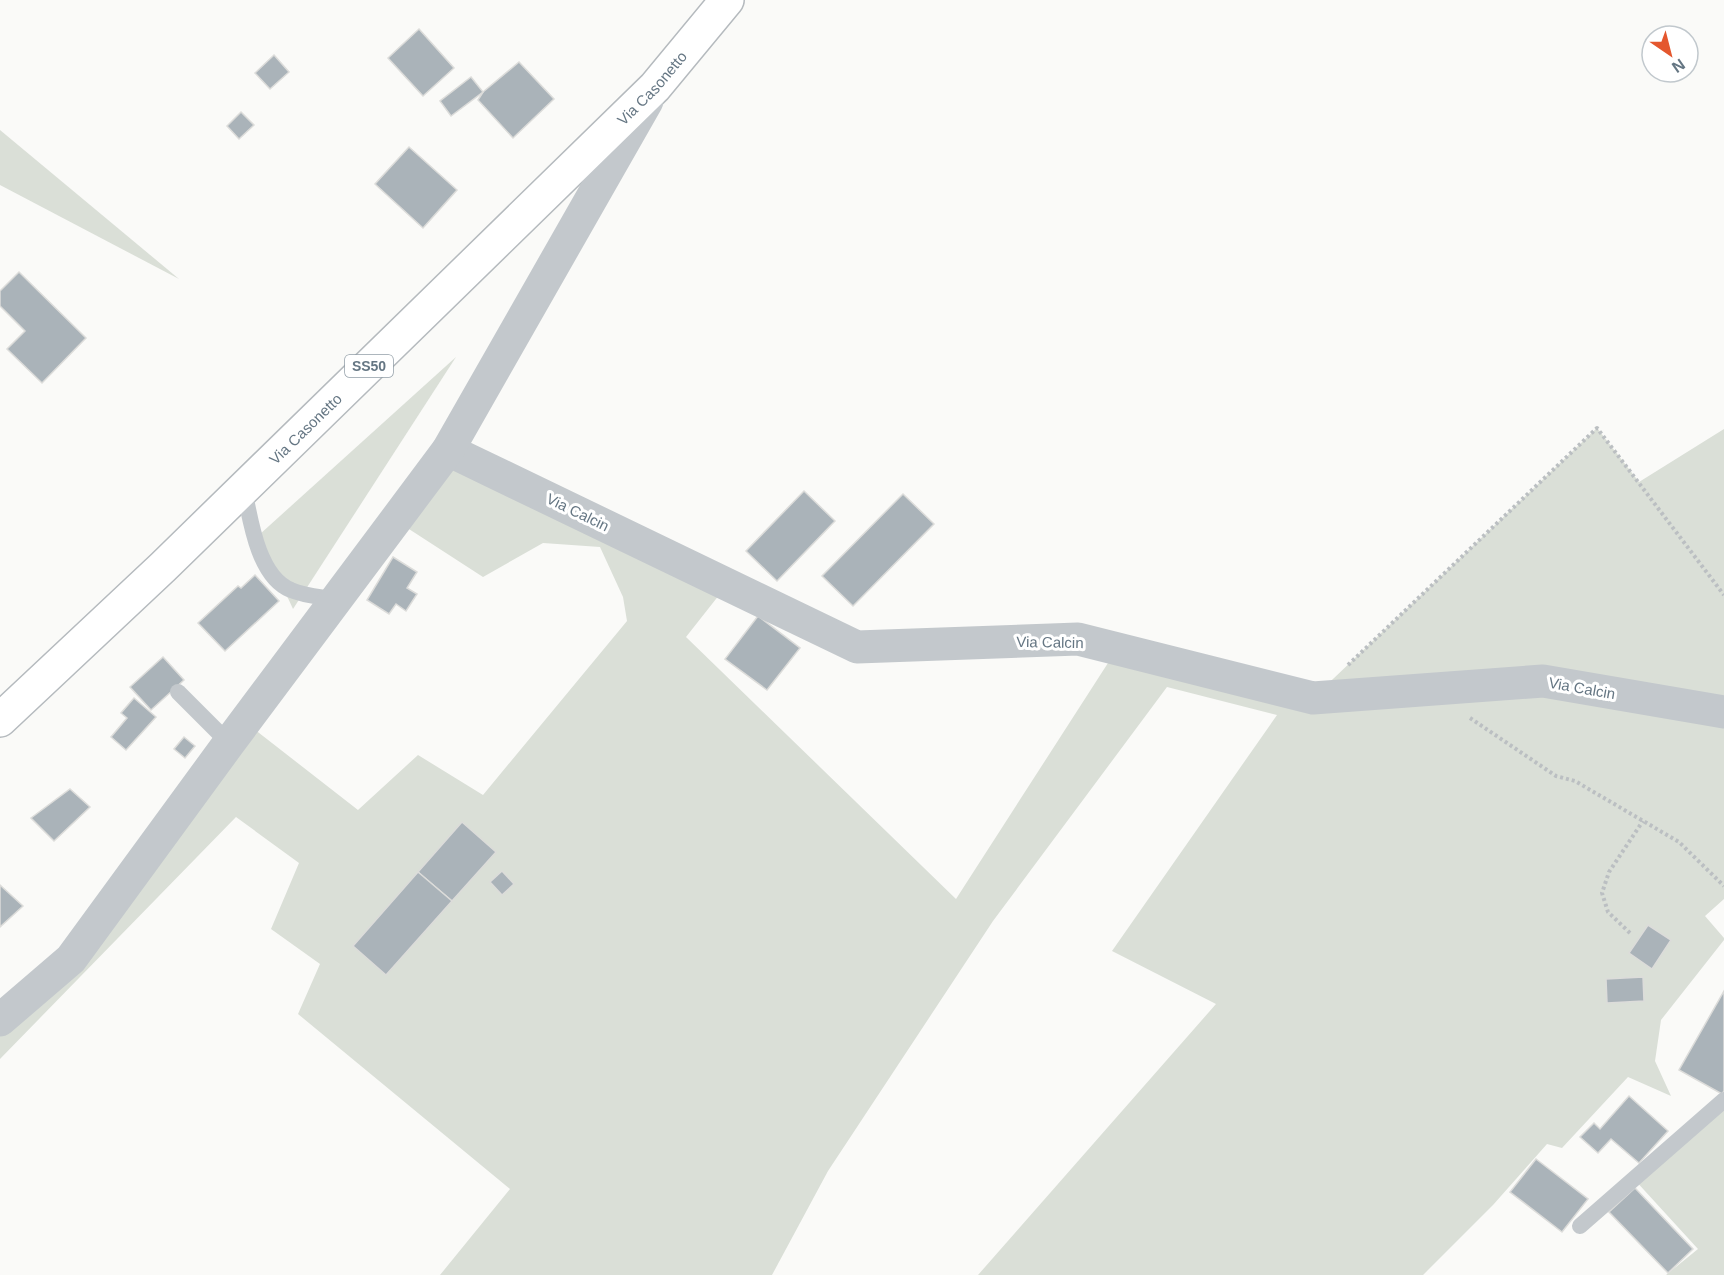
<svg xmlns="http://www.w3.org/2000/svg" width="1724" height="1275" viewBox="0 0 1724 1275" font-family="Helvetica,sans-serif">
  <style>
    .green { fill: #dadfd7 }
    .building { fill: #aab3b9; stroke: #dcdcda; stroke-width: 1.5 }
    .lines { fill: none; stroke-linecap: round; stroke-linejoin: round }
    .primary-casing { stroke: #b5babe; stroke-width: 36 }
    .path { stroke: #bbbfc2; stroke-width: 4; stroke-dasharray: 3 3; stroke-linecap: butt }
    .service { stroke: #c3c8cc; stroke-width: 16 }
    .minor { stroke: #c3c8cc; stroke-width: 33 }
    .primary { stroke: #fff; stroke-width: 33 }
    .labels { text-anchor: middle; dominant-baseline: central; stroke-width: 6; stroke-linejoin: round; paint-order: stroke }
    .shield { fill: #fff; stroke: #939fa8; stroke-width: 1.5 }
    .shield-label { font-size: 14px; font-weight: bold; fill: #657683 }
    .street-label { font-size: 15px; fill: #657683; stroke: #fff }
  </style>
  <rect width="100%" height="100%" fill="#fafaf8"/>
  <!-- green -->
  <g class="green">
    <path d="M0,130L179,279L0,185Z"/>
    <path d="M456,357L293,609L259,535Z"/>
    <path d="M1597,428L1639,482L1724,429V899L1705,916L1724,938V940L1661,1020L1655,1061L1671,1096L1628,1077L1562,1148L1547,1144L1493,1205L1423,1275H978L1216,1004L1112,951L1277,715L1167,687L993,921L828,1171L772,1275H440L510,1189L298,1014L320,964L271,929L299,863L236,817L0,1059V1020L245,722L358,810L418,755L483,795L627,621L623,597L600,547L543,543L483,577L395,520L448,450L727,585L686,637L956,899L1117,649L1313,698Z"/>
    <path d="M1724,1100V1275H1666L1698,1249L1634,1179Z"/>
  </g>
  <!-- building -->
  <g class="building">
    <path d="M419,29L454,68L423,96L388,58Z"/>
    <path d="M274,55L289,72L270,89L255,73Z"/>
    <path d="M519,62L554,99L513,138L478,100L483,92Z"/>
    <path d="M471,77L483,92L451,116L440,101Z"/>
    <path d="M241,112L254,125L239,139L227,126Z"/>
    <path d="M409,147L457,190L423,228L375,184Z"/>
    <path d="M19,272L86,338L42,383L7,349L25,331L0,306V291Z"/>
    <path d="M804,491L835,521L777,581L746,551Z"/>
    <path d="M903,494L934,524L853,606L822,576Z"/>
    <path d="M393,557L417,572L407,588L417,594L406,611L396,604L389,614L367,600Z"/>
    <path d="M255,575L279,601L225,651L198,623L238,586L241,588Z"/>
    <path d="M758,616L800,648L767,690L725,659Z"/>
    <path d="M163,657L184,680L151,710L130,687Z"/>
    <path d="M134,698L156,717L126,750L111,737L127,718L121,713Z"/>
    <path d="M184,737L195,746L185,758L174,749Z"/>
    <path d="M70,789L90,807L54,841L31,818Z"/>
    <path d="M462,822L496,852L452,901L418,872Z"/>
    <path d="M502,871L514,884L502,895L490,882Z"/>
    <path d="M418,872L452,901L386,975L353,946Z"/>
    <path d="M0,885L23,906L0,927Z"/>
    <path d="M1648,925L1671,940L1652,969L1629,953Z"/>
    <path d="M1643,977L1644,1001L1607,1003L1606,979Z"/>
    <path d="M1724,991V1091L1722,1094L1679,1070Z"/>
    <path d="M1629,1096L1668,1131L1639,1163L1611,1139L1598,1153L1580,1137L1594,1123L1600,1129Z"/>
    <path d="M1536,1159L1588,1199L1562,1232L1510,1192Z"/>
    <path d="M1635,1188L1693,1249L1668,1273L1609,1212Z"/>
  </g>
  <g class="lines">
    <defs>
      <g id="primary">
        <path id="s1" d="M0,720L163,567L655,87L727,0"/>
      </g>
    </defs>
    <!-- primary casing -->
    <use href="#primary" class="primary-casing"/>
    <!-- path -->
    <g class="path">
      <path d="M1348,665L1597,428L1724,595"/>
      <path d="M1470,718L1556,776L1575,781L1679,842L1724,886"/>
      <path d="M1630,933L1608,912L1602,893L1609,872L1643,821"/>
    </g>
    <!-- service -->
    <g class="service">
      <path d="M244,488C250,519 258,577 291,590C305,596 322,597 337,600"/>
      <path d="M178,692L229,743"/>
      <path d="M1580,1226L1724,1100"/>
    </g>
    <!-- minor -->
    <g class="minor">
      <path d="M448,450L857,647L1078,639L1313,698L1543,681L1724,712"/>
      <path d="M0,1020L71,959L229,743L448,450L647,101"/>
    </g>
    <!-- primary -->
    <use href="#primary" class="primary"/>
  </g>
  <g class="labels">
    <!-- shield labels -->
    <rect class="shield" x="345" y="355" width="48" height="22" rx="4.5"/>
    <g class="shield-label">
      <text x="369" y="366">SS50</text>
    </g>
    <!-- street labels -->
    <g class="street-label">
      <text stroke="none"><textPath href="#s1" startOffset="908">Via Casonetto</textPath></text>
      <text stroke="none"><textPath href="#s1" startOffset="422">Via Casonetto</textPath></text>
      <text transform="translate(578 512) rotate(26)">Via Calcin</text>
      <text transform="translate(1050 642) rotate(1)">Via Calcin</text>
      <text transform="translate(1582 688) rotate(10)">Via Calcin</text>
    </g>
  </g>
  <!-- north arrow -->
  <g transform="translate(1670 54) rotate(145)"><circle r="28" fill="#ffffff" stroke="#c1c8cd" stroke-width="1.5"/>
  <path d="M0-4.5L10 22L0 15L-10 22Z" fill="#e4572e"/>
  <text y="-9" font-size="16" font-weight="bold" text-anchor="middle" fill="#657683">N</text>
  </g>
</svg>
